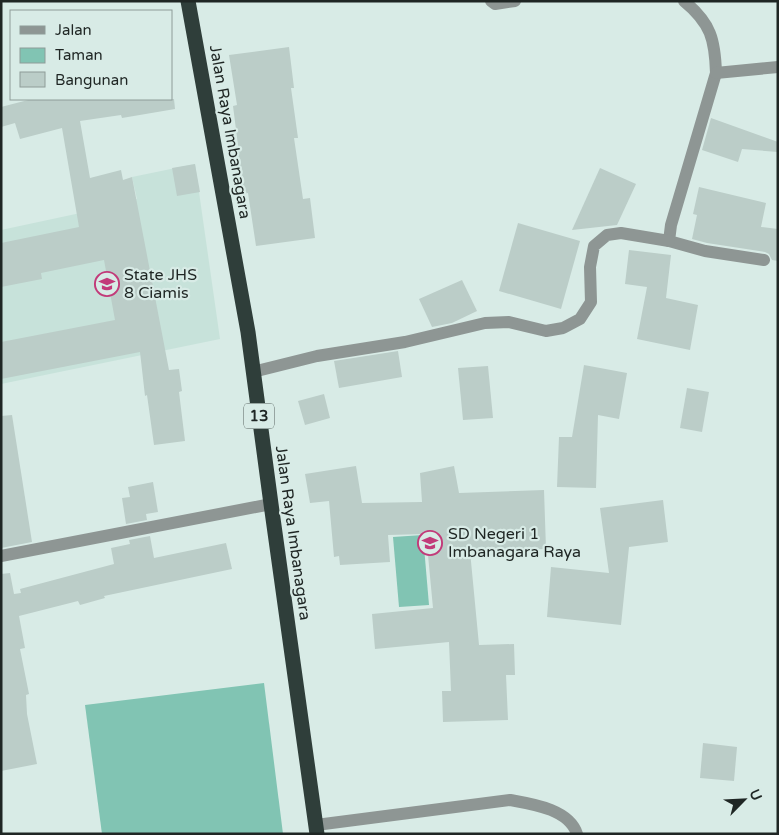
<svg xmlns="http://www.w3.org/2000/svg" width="779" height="835" viewBox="0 0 779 835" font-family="'Varela Round',sans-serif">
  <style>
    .built { fill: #c7e2da }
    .green { fill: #81c4b3 }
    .building { fill: #bbcdc8 }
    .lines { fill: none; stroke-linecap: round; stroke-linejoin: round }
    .minor { stroke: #8e9694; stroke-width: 12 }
    .highway { stroke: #2f3e3a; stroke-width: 15 }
    .labels { text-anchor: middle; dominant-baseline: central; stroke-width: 4.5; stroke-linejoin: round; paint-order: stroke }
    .shield { fill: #d8ebe6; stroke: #56615e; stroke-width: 1 }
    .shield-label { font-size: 15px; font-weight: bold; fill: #1f2624 }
    .street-label { font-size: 16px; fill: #1f2624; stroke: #d8ebe6 }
    .poi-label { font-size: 16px; fill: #1f2624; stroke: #d8ebe6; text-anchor: start }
  </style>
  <rect width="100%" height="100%" fill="#d8ebe6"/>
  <!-- built -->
  <path class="built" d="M195,164L220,339L1,384V230L99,209L137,199L132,177Z"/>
  <!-- green -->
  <g class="green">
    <path d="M423,535L429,605L399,607L393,537Z"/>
    <path d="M264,683L283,834H102L85,705Z"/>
  </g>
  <!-- building -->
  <g class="building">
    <path d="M289,47L294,88H291L298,138H294L303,199L310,198L315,238L256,246L248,193L242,194L236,154L239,153L233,106L237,105L229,55Z"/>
    <path d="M32,99H174L175,109L122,118L121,115L80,121L90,178L121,170L123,180L132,177L169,370L179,369L182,391L179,392L185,441L154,445L147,395L145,396L140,352L1,379V342L115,320L104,260L41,273L42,279L1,287V243L79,227L62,128L20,139L15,123L1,127V107Z"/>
    <path d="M711,118L778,142V152L742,149L738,162L702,150Z"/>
    <path d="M195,164L200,192L177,196L172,168Z"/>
    <path d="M600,168L636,184L617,225L572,230Z"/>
    <path d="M699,187L766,203L761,227L778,229V261L772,260L769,254L765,252L707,243L692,239L697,215L693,214Z"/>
    <path d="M518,223L580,241L561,309L499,291Z"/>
    <path d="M629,250L671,255L666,298L698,305L690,350L637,339L647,287L625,284Z"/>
    <path d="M462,280L477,311L452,323L432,327L419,299Z"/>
    <path d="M398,351L402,377L339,388L334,361Z"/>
    <path d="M584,365L627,373L619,419L598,415L596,488L557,487L559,437H572Z"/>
    <path d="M488,366L493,418L463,420L458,368Z"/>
    <path d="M687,388L709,392L702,432L680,428Z"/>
    <path d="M324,394L330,418L305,425L298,401Z"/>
    <path d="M12,415L32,542L1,548V416Z"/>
    <path d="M356,466L362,503L422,502L420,473L454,466L459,493L544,490L546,549L470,551L479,645L514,644L515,675H506L508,720L443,722L442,691H451L449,642L375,649L372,614L433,608L426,534L388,535L390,562L340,565L339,556L334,557L329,501L310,503L305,474Z"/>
    <path d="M153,482L158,512L146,514L147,520L126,524L122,498L130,497L128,487Z"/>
    <path d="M663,500L668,542L629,547L621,625L547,617L551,567L609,573L600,508Z"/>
    <path d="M150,536L154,558L226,543L232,569L104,596L105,598L80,605L78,601L19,616L25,648L20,649L29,694L26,695L27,714L37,764L1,771V574L10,573L14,594L21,593L20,589L114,564L111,548L130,544L129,540Z"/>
    <path d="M703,743L737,747L734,781L700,778Z"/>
  </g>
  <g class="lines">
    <!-- minor -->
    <g class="minor">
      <path d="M491,1L495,4L515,1"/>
      <path d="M684,1C711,23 715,40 716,73L671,225L669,241L705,251L764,260"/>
      <path d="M716,73L778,67"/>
      <path d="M253,372L317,356L405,342L485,323L509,322L546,331L563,328L580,319L591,302L590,267L594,246L607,235L621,233L669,241"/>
      <path d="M1,556L271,504"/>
      <path d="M316,825L510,800C532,804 569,809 577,834"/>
    </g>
    <!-- highway -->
    <path class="highway" d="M188,1L248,332L271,504L317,834"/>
  </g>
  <!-- icons -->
  <defs>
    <symbol id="school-ring" viewBox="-11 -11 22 22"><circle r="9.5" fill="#d8ebe6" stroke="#c23a79" stroke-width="1.5"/><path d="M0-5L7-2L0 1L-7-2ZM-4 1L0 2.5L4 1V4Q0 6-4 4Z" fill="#c23a79"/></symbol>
  </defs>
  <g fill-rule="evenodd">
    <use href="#school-ring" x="93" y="270" width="28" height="28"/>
    <use href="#school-ring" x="416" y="529" width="28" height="28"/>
  </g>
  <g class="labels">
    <!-- shield labels -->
    <rect class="shield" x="244" y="403.5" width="30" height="25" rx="4"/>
    <g class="shield-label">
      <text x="259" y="416">13</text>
    </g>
    <!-- street labels -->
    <g class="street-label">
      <text transform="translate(230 132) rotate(80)">Jalan Raya Imbanagara</text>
      <text transform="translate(293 533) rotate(82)">Jalan Raya Imbanagara</text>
    </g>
    <!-- poi labels -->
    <g class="poi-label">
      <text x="124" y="275">State JHS<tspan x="124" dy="18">8 Ciamis</tspan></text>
      <text x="448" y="534">SD Negeri 1<tspan x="448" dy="18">Imbanagara Raya</tspan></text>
    </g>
  </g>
  <!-- border -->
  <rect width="779" height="835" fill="none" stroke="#1f2624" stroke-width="5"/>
  <!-- legend -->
  <rect x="10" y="10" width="162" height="90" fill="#d8ebe6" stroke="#8e9c98"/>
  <rect x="20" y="26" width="25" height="8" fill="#8e9694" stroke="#8e9c98"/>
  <text x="55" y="35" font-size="15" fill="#1f2624">Jalan</text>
  <rect x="20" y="48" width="25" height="15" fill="#81c4b3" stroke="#8e9c98"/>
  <text x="55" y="60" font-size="15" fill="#1f2624">Taman</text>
  <rect x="20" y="72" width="25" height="15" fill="#bbcdc8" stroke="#8e9c98"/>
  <text x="55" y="85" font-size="15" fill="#1f2624">Bangunan</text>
  <!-- north arrow -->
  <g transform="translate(744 800) rotate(66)" stroke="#d8ebe6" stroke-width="4" paint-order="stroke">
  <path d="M0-4L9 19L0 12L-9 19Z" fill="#1f2624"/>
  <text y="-8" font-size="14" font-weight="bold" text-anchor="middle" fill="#1f2624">U</text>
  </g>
</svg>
